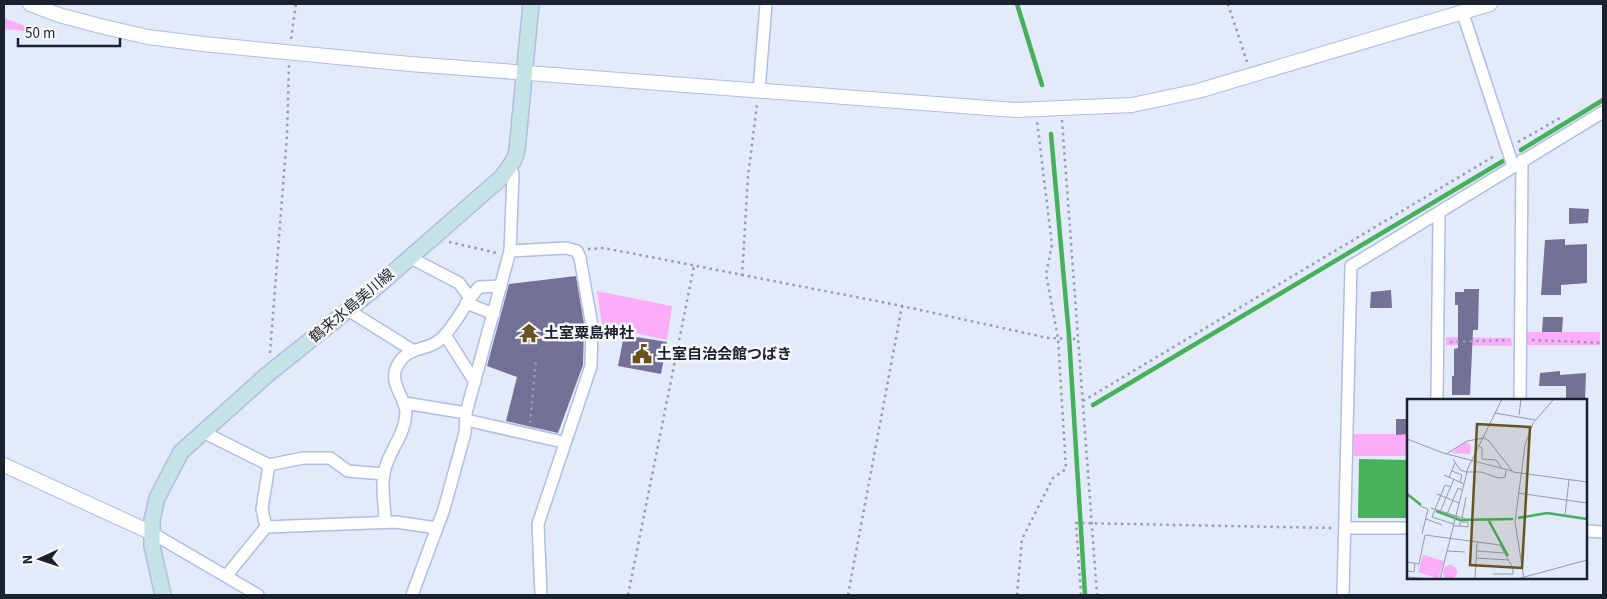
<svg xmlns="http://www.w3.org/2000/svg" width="1607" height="599" viewBox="0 0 1607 599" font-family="'Source Sans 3','Noto Sans JP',sans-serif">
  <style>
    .green { fill: #fcadfa }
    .water { fill: #47b05b }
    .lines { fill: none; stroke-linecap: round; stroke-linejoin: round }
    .stream { stroke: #47b05b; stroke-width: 4.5 }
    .building { fill: #747197 }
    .minor-casing { stroke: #aebee4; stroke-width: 14 }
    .tertiary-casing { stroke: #aebee4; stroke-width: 16 }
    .secondary-casing { stroke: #aebee4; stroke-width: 18 }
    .path { stroke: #969dac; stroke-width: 2.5; stroke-dasharray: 2.5 4; stroke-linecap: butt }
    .minor { stroke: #fff; stroke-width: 11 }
    .tertiary { stroke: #fff; stroke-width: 14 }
    .secondary { stroke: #c5e3e7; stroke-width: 15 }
    .labels { text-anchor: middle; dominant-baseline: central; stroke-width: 5; stroke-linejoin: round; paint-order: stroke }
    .street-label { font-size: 15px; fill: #1b212f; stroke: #f7f7f7 }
    .poi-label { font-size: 15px; font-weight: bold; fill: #1b212f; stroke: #f7f7f7; text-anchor: start }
    .inset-river { fill: none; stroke: #47b05b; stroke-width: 2.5 }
    .inset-road { fill: none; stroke: #939aa9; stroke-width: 1 }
    .view { fill: #675321; fill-opacity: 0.15; stroke: #675321; stroke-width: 2.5 }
    .inset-edge { fill: none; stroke: #1b212f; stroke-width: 2.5 }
  </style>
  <rect width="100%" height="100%" fill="#e3eafa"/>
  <!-- green -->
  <g class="green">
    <path d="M4,18L45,33L4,29Z"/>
    <path d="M597,291L672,306L667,340L602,326Z"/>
    <rect x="1527" y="332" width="73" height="13"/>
    <path d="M1446,337L1511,338L1512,346L1446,345Z"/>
    <path d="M1353,434H1408V456H1354Z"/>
  </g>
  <!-- water -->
  <path class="water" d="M1359,459L1408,460V518H1358Z"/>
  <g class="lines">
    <!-- stream -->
    <g class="stream">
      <path d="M1017,4L1042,85"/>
      <path d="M1051,134L1069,336L1085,595"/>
      <path d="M1521,150L1603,100"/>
      <path d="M1093,405L1503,161"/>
    </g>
  </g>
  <!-- building -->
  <g class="building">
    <path d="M1569,208L1589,209L1588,223L1569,224Z"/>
    <path d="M1565,239V245L1587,244V283L1561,285V295H1541L1545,240Z"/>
    <path d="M576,276L584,324L583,365L558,433L506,421L517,377L487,366L509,284Z"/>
    <path d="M1464,289H1479L1478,330H1473L1470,395H1452V376H1454V349L1458,348V305H1455V292H1464Z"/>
    <path d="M1391,290L1392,308H1370L1371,292Z"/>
    <path d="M1543,317H1563L1562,332H1542Z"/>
    <path d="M624,335L667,342L661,374L618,366Z"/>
    <path d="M1560,371V375L1586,373L1585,400H1566V386H1539L1540,373Z"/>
    <path d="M1396,419H1408V434L1396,435Z"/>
  </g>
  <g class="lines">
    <defs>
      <g id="minor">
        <path d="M1462,11L1513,166"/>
        <path d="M759,90L766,4"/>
        <path d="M510,251L566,248L577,251L580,258L592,326L591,366L538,524L541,595"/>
        <path d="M409,257L459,283L470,298"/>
        <path d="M466,303L494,314"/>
        <path d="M348,310L412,350"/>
        <path d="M445,335L475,382"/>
        <path d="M1437,400L1439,214"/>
        <path d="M1520,400L1522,160"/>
        <path d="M405,403L466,413"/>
        <path d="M466,420L563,442"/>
        <path d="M203,432L269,465L262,509L266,527"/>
        <path d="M269,465L303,458H330L348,471L384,474"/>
        <path d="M385,522C385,507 381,488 384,473C388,451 405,436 406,413C406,398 388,383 397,366C409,344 427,352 441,339C456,325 465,303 479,287L501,286"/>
        <path d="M1346,528H1408"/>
        <path d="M1586,531L1603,532"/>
        <path d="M152,533L258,595"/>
        <path d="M227,575L266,527L396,522L437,528"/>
        <path d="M412,595L444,509L465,433L466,413L510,251L513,174L510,166"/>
        <path d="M1343,595L1351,266L1603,112"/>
      </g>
      <g id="tertiary">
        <path d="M30,4L59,15L100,26L148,37L203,44L410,64L1015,110L1132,105L1198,91L1490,4"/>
        <path d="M4,465L152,533"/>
      </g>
      <path id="secondary" d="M163,595L152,546V520L157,498L181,452L268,374L373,290L502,177L514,160L517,150L531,4"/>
    </defs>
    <!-- minor casing -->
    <use href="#minor" class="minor-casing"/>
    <!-- tertiary casing -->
    <use href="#tertiary" class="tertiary-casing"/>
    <!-- secondary casing -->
    <use href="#secondary" class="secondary-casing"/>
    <!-- path -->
    <g class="path">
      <path d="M1228,4L1247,62"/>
      <path d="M291,39L296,4"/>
      <path d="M1062,120L1097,595"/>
      <path d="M1518,142L1560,118"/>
      <path d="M449,242L497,253"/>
      <path d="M588,249L604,248L902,306L1048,338L1078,339"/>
      <path d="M742,276L748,176L757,104"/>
      <path d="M1532,340L1603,343"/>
      <path d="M1450,342L1509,340"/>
      <path d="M270,353L287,135L289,65"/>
      <path d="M1083,401L1496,155"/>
      <path d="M530,423L536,360"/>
      <path d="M628,595L694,266"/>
      <path d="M848,595L902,306"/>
      <path d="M1017,595L1022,539L1053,478L1066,469L1058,338L1046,274L1052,245L1037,121"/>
      <path d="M1081,595L1076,523L1334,528"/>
    </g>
    <!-- minor -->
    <use href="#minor" class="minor"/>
    <!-- tertiary -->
    <use href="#tertiary" class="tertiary"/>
    <!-- secondary -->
    <use href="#secondary" class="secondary"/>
  </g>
  <!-- icons -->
  <defs>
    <symbol id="temple-bare" viewBox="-9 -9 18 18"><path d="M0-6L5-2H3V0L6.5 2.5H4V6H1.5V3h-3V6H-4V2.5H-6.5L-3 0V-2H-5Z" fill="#675321" stroke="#f7f7f7" stroke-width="2.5" paint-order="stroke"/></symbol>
    <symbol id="civic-bare" viewBox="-9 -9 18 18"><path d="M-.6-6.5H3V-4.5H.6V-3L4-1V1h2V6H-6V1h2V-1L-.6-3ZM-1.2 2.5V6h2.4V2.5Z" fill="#675321" stroke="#f7f7f7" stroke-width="2.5" paint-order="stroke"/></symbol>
  </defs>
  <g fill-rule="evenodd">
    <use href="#temple-bare" x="515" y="319" width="28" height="28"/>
    <use href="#civic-bare" x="628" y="340" width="28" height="28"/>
  </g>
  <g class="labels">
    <!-- street labels -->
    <g class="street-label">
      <text transform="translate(352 306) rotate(-40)">鶴来水島美川線</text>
    </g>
    <!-- poi labels -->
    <g class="poi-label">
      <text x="544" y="333">土室粟島神社</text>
      <text x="657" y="354">土室自治会館つばき</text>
    </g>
  </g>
  <!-- overview -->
  <g transform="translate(1407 399)">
    <rect width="180" height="180" fill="#e3eafa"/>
    <path d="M58,43L64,46L63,55L44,54ZM16,156L37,162L31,180L11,173ZM36 173a7 7 0 1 1 14 0a7 7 0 1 1-14 0Z" fill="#fcadfa"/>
    <path class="inset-river" d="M0,95L14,106M29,112L53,121L106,120M111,119L140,114L180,120M82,122L101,157"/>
    <path class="inset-road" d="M88,14L128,21M112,16L114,0M0,40L39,55L60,42L77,39L82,42L106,73L180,83M71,46L75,49V60M40,55L105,72M46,60L53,71L59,73H74L92,79L98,78L99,72M75,60L89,61L95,70M45,72L55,76L53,83M37,76L57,85M42,78L48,64M44,88L38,86L25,118L47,125M111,94L180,104M30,95L52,104M13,107L21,110L15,135M24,109L59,120M33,113L47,80M40,115L51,89L55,91M158,116L162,81M55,119L59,98M19,120L35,126M47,127H53L61,128V123H53V127M40,152L58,153M70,152L97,154M69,159L102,161M0,163L12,165L18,136L93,146L106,169V175H86M69,166L106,169M0,172L7,173L8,165M0,178L24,180M33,180L61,69L95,0M68,180L70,144M110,180L180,161M117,180L108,123L118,46L126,24L147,0"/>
    <path class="view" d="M70,25L123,28L115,169L63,166Z"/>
    <rect width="180" height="180" class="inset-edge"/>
  </g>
  <!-- border -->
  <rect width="1607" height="599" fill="none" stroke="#1b212f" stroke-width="10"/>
  <!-- north arrow -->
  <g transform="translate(40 559) rotate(267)" stroke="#f7f7f7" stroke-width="4" paint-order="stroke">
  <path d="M0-4L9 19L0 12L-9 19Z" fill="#1b212f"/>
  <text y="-8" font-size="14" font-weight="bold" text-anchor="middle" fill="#1b212f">N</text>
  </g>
  <!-- scale -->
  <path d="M18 38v8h102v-8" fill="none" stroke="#1b212f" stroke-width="2.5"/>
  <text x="25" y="38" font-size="15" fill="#1b212f" stroke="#f7f7f7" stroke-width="4" paint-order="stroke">50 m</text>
</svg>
